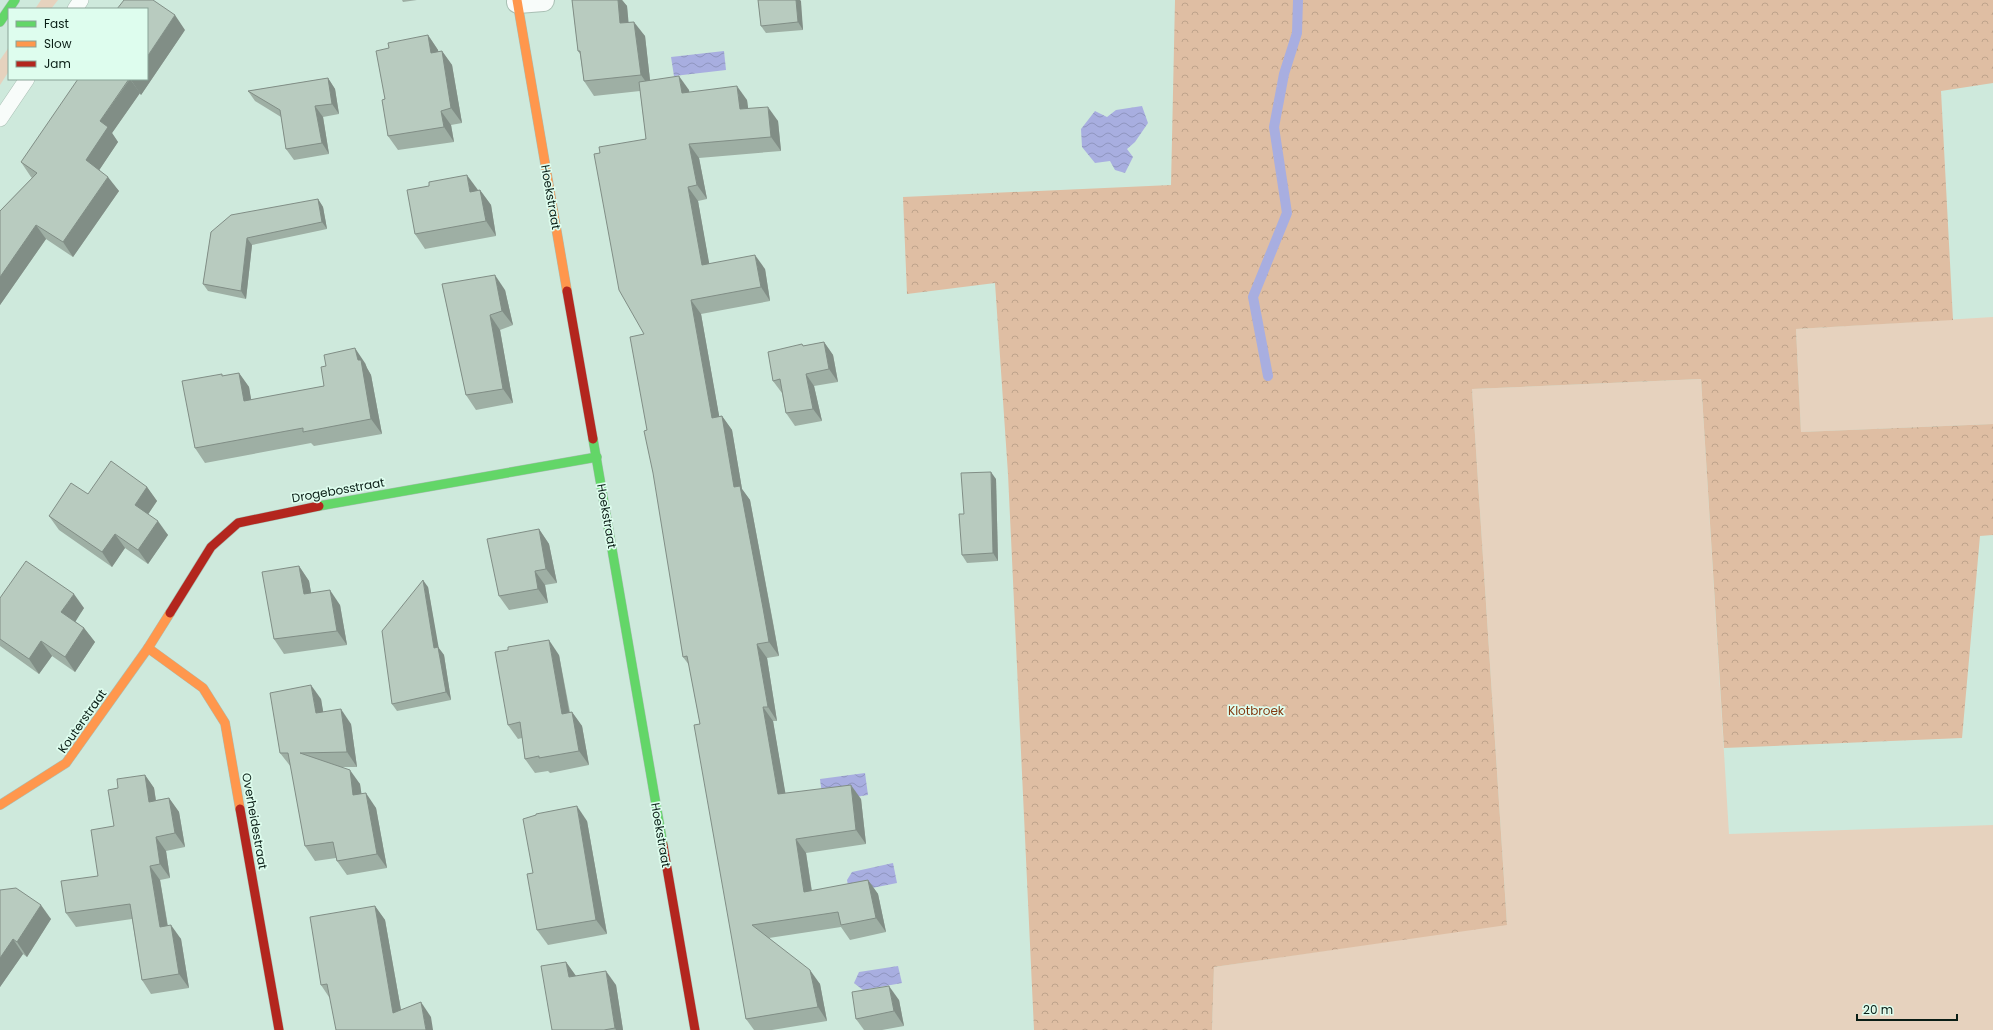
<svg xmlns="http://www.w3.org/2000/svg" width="1993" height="1030" viewBox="0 0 1993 1030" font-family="Poppins,sans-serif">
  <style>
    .green { fill: #e6d2be }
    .forest { fill: url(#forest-crowns) }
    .water { fill: url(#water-waves) }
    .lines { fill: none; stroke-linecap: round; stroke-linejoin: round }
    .stream { stroke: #a8aee0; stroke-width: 10 }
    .lane-casing { stroke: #a9bfb4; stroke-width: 16 }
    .street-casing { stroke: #a9bfb4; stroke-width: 24 }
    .fast-casing { stroke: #a9bfb4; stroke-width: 10 }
    .slow-casing { stroke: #a9bfb4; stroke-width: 10 }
    .jam-casing { stroke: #a9bfb4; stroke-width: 10 }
    .lane { stroke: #f8fcfa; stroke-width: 15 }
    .street { stroke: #f8fcfa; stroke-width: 22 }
    .fast { stroke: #63d668; stroke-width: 9 }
    .slow { stroke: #ff974d; stroke-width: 9 }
    .jam { stroke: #b3261e; stroke-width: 9 }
    .wall { fill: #9eafa4 }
    .shaded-wall { fill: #818e86 }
    .building { fill: #b8cbbf; stroke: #818e86 }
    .labels { text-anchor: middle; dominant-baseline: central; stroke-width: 3.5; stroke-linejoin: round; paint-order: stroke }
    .street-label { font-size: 12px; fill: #091d15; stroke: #defdee }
    .park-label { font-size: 12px; fill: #823910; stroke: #defdee }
  </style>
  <defs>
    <pattern id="forest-crowns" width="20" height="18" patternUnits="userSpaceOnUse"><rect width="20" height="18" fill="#dfbea3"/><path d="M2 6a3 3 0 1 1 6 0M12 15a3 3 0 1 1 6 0" fill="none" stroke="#bea38b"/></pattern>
    <pattern id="water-waves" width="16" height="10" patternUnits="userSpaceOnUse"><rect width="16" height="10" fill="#a8aee0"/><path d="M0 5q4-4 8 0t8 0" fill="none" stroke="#8f95bf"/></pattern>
  </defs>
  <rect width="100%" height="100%" fill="#cee9dc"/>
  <!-- green -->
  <g class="green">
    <path d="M41,0H58L51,9H35Z"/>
    <path d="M9,47V71L0,85V60Z"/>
    <path d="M1993,317V424L1801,432L1796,329Z"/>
    <path d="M1701,379L1729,834L1993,825V1030H1212L1214,967L1507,924L1472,389Z"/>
  </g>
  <!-- forest -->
  <path class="forest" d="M1175,0H1993V83L1941,91L1953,320L1796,329L1801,432L1993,424V535L1980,536L1962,738L1724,748L1701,379L1472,389L1507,925L1214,967L1212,1030H1034L1008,474L995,283L907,294L903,197L1171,185Z"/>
  <!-- water -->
  <g class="water">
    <path d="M724,51L726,70L674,76L671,57Z"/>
    <path d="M1142,106L1148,123L1135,142L1127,149L1133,157L1125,173L1115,170L1110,161L1095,163L1082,147L1081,129L1095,111L1107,117L1116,110Z"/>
    <path d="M865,773L868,795L823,802L820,779Z"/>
    <path d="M893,863L897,883L857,891L848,885L847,880L852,872Z"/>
    <path d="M898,966L902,983L863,990L854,983L859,972Z"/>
  </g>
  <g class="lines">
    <!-- stream -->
    <path class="stream" d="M1268,376L1253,297L1287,213L1274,127L1284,74L1297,33L1298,0"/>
    <defs>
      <g id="lane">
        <path d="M75,9L81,0"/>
        <path d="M0,119L27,79"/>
      </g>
      <path id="street" d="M518,2L543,0"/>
      <g id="fast">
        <path d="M0,22L15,0"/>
        <path d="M593,439L663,845"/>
        <path d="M319,506L597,457"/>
      </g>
      <g id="slow">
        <path d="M517,0L567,291"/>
        <path d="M148,648L203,688L225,723L240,809"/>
        <path d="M0,805L66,763L148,648L170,613"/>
      </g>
      <g id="jam">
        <path d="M567,291L593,439"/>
        <path d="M170,613L211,547L238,523L319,506"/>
        <path d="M240,809L279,1030"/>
        <path d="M663,845L695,1030"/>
      </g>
    </defs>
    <!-- lane casing -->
    <use href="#lane" class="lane-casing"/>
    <!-- street casing -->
    <use href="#street" class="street-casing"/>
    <!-- fast casing -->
    <use href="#fast" class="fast-casing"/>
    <!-- slow casing -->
    <use href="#slow" class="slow-casing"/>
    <!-- jam casing -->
    <use href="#jam" class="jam-casing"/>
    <!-- lane -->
    <use href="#lane" class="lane"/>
    <!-- street -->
    <use href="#street" class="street"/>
    <!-- fast -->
    <use href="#fast" class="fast"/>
    <!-- slow -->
    <use href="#slow" class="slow"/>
    <!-- jam -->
    <use href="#jam" class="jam"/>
  </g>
  <!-- wall -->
  <g class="wall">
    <path d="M402,0H417L403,2Z"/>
    <path d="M572,0H622L627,6L628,22L645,36L650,80L689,90V92L747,100L748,108L778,121L781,151L699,158L707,199L698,201L709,264L765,269L770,301L701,314L719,416H722L732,430L742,489L750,500L773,622L779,656L767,658L777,721H773L785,793L861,799L866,844L806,853L812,891L868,880L878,894L886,932L850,940L841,927L769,938L820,984L827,1021L772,1030H754L746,1019L700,724L689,665L683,657L647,430L644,334L600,153L646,139L640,91L594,96L584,81L580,54L578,51Z"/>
    <path d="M758,0H800L803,30L766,33L761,26Z"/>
    <path d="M185,30L141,95L140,93L112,133L118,142L99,170L119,191L73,257L46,239L0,305V211L32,178L31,177L21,162Z"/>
    <path d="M428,35L438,50V51H442L452,65L462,123L451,125L454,142L398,150L388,136L385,99L389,48Z"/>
    <path d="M328,78L335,89L339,114L323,117L329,154L294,160L286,149L281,117L255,101L248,91Z"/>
    <path d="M478,190V191L480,190L491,205L496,236L425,249L415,234Z"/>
    <path d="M318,199L323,207L327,229L252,245L246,299L208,291L203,284L211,232Z"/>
    <path d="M442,284L505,290L513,325L500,330L513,403L476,410L466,395Z"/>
    <path d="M824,342L833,355L838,382L814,386L822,421L795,426L786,413L782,393L773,381L803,346Z"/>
    <path d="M365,363L367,368L371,375L382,434L314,446L311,443L205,463L195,448L223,376L239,373L249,387L251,400L324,386Z"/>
    <path d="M996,479L998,561L967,563L962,555L964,514Z"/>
    <path d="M147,487L157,501L148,514L168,535L148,564L125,548L112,567L59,530L49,516L88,494Z"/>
    <path d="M539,529L549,544L557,583L545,585L548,603L509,610L499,596Z"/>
    <path d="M299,566L309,581L311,593L340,605L347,645L284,654L274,639Z"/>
    <path d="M428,587L438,647L444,655L451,700L397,711L392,704Z"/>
    <path d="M0,598L84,608L75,621L84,628L95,642L75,672L52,656L39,674L0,646Z"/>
    <path d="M559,655L570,712H572L582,726L589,765L550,773L548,771L535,773L525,759L522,738L518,739L508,725Z"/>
    <path d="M321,699L323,712L351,724L357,767H341L360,784L361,794L376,808L387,868L347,875L337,861L336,858L315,861L305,846L291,767L280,753Z"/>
    <path d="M145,775L154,788L156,800L169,798L179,812L185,847L166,851L170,878L160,880L168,926L181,939L189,988L151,994L142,980L132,919L76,927L66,913L98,876L114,826L118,788Z"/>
    <path d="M587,821L607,934L548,945L537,930L533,873Z"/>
    <path d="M0,890L51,919L27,957L23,954L0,987Z"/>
    <path d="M375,906L385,920L401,1010L431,1017L329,997L321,985Z"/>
    <path d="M566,962L576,976L616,985L623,1030H552Z"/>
    <path d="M899,1000L904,1026L882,1030H864L856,1019Z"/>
  </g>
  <!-- shaded-wall -->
  <g class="shaded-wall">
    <path d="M618,0H622L627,6L630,37L620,23Z"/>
    <path d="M796,0H800L801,1L803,30L798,22Z"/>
    <path d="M175,15L185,30L141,95L131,80L132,79H147V57Z"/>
    <path d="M634,22L645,36L651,89L641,75Z"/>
    <path d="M428,35L438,50L441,67L431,53Z"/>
    <path d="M442,51L452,65L462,123L451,108Z"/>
    <path d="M679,76L689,90L692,107L682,93Z"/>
    <path d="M328,78L335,89L339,114L332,104Z"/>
    <path d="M130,79L140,93L112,133L118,142L96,175L86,160L100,121Z"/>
    <path d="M737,86L747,100L750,123L740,109Z"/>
    <path d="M315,106L323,117L329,154L322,143Z"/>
    <path d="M768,107L778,121L781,151L771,137Z"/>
    <path d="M441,111L451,125L454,142L444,127Z"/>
    <path d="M689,144L699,158L707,199L697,185Z"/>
    <path d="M467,175L478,190L480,206L470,192Z"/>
    <path d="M108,177L119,191L73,257L63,242Z"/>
    <path d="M688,187L698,201L712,279L702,265Z"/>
    <path d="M480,190L491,205L496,236L486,221Z"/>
    <path d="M318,199L323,207L327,229L322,222Z"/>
    <path d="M36,225L46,239L0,305V277Z"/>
    <path d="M247,238L252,245L246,299L241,291Z"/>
    <path d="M755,255L765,269L770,301L761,287Z"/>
    <path d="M495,275L505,290L513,325L502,311Z"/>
    <path d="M691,300L701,314L722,432L712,418Z"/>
    <path d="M490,315L500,330L513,403L503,389Z"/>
    <path d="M824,342L833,355L838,382L829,369Z"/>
    <path d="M355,348L365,363L367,368L371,375L382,434L371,419Z"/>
    <path d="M239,373L249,387L254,416L244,401Z"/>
    <path d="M806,374L814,386L822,421L813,409Z"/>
    <path d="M722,416L732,430L742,489L750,500L779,656L769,642L734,487Z"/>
    <path d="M991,472L996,479L998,561L993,553Z"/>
    <path d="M147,487L157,501L145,519L135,505Z"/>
    <path d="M158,521L168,535L148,564L138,550Z"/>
    <path d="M539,529L549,544L557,583L546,569Z"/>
    <path d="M115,534L125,548L112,567L102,552Z"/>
    <path d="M299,566L309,581L314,609L304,594Z"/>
    <path d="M535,571L545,585L548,603L538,589Z"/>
    <path d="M423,580L428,587L440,655L434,648Z"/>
    <path d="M330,590L340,605L347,645L337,631Z"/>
    <path d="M74,594L84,608L72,627L61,612Z"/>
    <path d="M84,628L95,642L75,672L65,657Z"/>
    <path d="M549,640L559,655L572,728L562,714Z"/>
    <path d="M41,641L52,656L39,674L29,659Z"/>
    <path d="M757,644L767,658L777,721L768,707Z"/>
    <path d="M438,647L444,655L451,700L446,692Z"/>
    <path d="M311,685L321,699L326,728L316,713Z"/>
    <path d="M763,707L773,721L788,808L778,794Z"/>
    <path d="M341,709L351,724L357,767L347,752Z"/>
    <path d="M572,712L582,726L589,765L579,751Z"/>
    <path d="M350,770L360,784L364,810L353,795Z"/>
    <path d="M145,775L154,788L158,816L149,802Z"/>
    <path d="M851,785L861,799L866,844L856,830Z"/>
    <path d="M366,793L376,808L387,868L377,854Z"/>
    <path d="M169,798L179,812L185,847L175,833Z"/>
    <path d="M577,806L587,821L607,934L596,920Z"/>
    <path d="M156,837L166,851L170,878L160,864Z"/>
    <path d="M796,839L806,853L814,907L804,892Z"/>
    <path d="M150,866L160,880L170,941L160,927Z"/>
    <path d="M868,880L878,894L886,932L876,918Z"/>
    <path d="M41,905L51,919L27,957L17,942Z"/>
    <path d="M375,906L385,920L404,1027L393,1013Z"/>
    <path d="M171,925L181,939L189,988L179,974Z"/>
    <path d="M13,939L23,954L0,987V958Z"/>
    <path d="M566,962L576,976L569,977Z"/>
    <path d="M810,970L820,984L827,1021L818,1007Z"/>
    <path d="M606,971L616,985L623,1030H616L615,1028Z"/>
    <path d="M889,986L899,1000L904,1026L894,1011Z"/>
    <path d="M421,1002L431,1017L433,1030H426Z"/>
  </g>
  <!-- building -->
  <g class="building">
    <path d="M124,0H153L175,15L147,57V9H117Z"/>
    <path d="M572,0H618L620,23L634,22L641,75L584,81L580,51H578Z"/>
    <path d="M758,0H796L798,22L761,26Z"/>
    <path d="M428,35L431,53L442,51L451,108L441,111L444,127L388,136L382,100L385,99L376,51L389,48L388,43Z"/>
    <path d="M679,76L682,93L737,86L740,109L768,107L771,137L689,144L697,185L688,187L702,265L755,255L761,287L691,300L712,418L722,416L734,487L740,486L763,608L769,642L757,644L768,707H763L778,794L851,785L856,830L796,839L804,892L868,880L876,918L841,925L838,912L752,925L810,970L818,1007L746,1019L694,725L700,724L687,656L683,657L653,473L644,431L647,430L630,337L644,334L619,290L594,154L600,153L599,147L646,139L639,82Z"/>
    <path d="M328,78L332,104L315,106L322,143L286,149L280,110L248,91Z"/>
    <path d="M78,79H129L100,121L108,127L86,160L108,177L63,242L36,225L0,277V211L37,173L21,162Z"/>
    <path d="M467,175L470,192L480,190L486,221L415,234L407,190L429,186V182Z"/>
    <path d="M318,199L322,222L247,238L241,291L203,284L211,232L231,215Z"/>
    <path d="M495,275L502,311L490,315L503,389L466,395L442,284Z"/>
    <path d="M824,342L829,369L806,374L813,409L786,413L780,379L773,381L768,352L802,344L803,346Z"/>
    <path d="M355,348L358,360H361L371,419L303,432V428L195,448L182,381L222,374V376L239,373L244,401L265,397L324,386L321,367L326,366L324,355Z"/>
    <path d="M111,461L147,487L135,505L158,521L138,550L115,534L102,552L49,516L71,483L88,494Z"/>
    <path d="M991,472L993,553L962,555L959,514H964L961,473Z"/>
    <path d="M539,529L546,569L535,571L538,589L499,596L487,539Z"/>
    <path d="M26,561L74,594L61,612L84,628L65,657L41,641L29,659L0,639V598Z"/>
    <path d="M299,566L304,594L330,590L337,631L274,639L262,572Z"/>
    <path d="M423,580L434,648L438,647L446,692L392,704L382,631Z"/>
    <path d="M549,640L562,714L572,712L579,751L539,758V756L525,759L520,722L508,725L495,652L508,650V647Z"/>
    <path d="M311,685L316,713L341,709L347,752L300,753L350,770L353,795L366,793L377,854L337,861L333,842L305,846L288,753H280L270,693Z"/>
    <path d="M145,775L149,802L169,798L175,833L156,837L160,864L150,866L160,927L171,925L179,974L142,980L130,904L66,913L61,881L98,876L91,830L114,826L108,790L118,788L117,779Z"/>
    <path d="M577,806L596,920L537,930L527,874L533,873L523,819L536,815V814Z"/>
    <path d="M16,888L41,905L17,942L13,939L0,958V890Z"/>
    <path d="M375,906L393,1013L421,1002L426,1030H336L327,984L321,985L310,917Z"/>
    <path d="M566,962L569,977L606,971L615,1028L604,1030H552L541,966Z"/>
    <path d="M889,986L894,1011L856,1019L852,992Z"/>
  </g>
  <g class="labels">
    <!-- street labels -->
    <g class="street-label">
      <text transform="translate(551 197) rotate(80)">Hoekstraat</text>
      <text transform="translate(338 490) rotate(-10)">Drogebosstraat</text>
      <text transform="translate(607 516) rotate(80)">Hoekstraat</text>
      <text transform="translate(82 721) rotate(-55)">Kouterstraat</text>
      <text transform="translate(255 821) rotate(80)">Overheidestraat</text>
      <text transform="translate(661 835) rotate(80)">Hoekstraat</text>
    </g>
    <!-- park labels -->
    <g class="park-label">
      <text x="1256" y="710">Klotbroek</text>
    </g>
  </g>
  <!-- legend -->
  <rect x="8" y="8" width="140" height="72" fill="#defdee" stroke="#89a397"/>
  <rect x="16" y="21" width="20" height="6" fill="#63d668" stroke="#89a397"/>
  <text x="44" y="28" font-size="12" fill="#091d15">Fast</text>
  <rect x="16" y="41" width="20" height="6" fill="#ff974d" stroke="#89a397"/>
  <text x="44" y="48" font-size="12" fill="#091d15">Slow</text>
  <rect x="16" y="61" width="20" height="6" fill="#b3261e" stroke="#89a397"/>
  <text x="44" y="68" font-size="12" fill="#091d15">Jam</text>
  <!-- scale -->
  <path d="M1857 1014v6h100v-6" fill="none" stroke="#091d15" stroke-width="2"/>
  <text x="1863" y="1014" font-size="12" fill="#091d15" stroke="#defdee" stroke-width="3" paint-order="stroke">20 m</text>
</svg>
